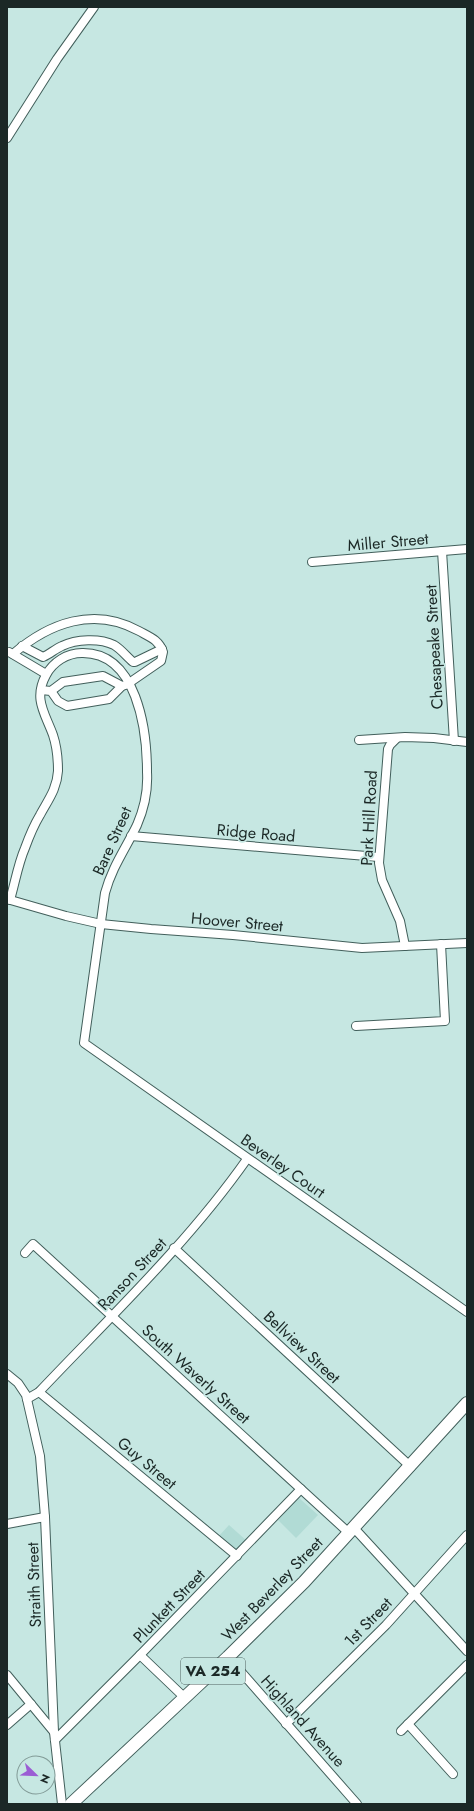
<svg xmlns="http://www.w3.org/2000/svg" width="474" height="1811" viewBox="0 0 474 1811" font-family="Jost,sans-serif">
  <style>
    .built { fill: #b1dbd5 }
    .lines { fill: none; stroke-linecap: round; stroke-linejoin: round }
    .minor-casing { stroke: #425f5b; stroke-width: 10 }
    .primary-casing { stroke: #425f5b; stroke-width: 14 }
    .minor { stroke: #fff; stroke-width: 8 }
    .primary { stroke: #fff; stroke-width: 12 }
    .labels { text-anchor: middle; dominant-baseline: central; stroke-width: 3.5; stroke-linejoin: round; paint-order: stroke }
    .shield { fill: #c6e7e2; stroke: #4e615e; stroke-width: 1 }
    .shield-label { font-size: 15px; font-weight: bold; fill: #1b2826 }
    .street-label { font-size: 16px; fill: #1b2826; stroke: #c6e7e2 }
  </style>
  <rect width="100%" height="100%" fill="#c6e7e2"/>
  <!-- built -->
  <g class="built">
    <path d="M299,1498L318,1515L296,1538L278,1520Z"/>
    <path d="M229,1525L247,1541L236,1552L218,1537Z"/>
  </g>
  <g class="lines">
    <defs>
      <g id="minor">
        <path d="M7,138L57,59L94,7"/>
        <path d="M442,551L454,741"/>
        <path d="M312,562L467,549"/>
        <path d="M22,646L43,657C50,654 55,649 62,646C76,639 100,638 114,645C121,649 127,657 133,662H135L162,649"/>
        <path d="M9,652L46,674"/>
        <path d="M13,654C49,623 94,606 139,631C150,637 159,640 163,652L161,661L129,683"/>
        <path d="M41,690L51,691L58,701L67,706L109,699L122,686L129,684"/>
        <path d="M51,691L63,682L103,676L122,686"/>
        <path d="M396,739L390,745L388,749L379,863L382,880L400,921L405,946"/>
        <path d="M359,740L405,737L434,738L467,742"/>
        <path d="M131,836L378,857"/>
        <path d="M7,899L66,916L101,924L151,929L233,935L362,948L467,943"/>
        <path d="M10,900C15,883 18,864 25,848C29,837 34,825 40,815C48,800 57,789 58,771C58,759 57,747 53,735C45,713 33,699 46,675C53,662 67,653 82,653C137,652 147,730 147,772C148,789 144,809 137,825C126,848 112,867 105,893L84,1043L467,1312"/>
        <path d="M356,1026L445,1021L441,944"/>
        <path d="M174,1248L411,1467"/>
        <path d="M25,1253L33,1244L349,1533"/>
        <path d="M7,1374L18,1383L26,1395L40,1456L45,1517L54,1732L62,1804"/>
        <path d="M39,1392L237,1556"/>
        <path d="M27,1399L39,1392C110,1317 188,1243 247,1159"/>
        <path d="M7,1524L45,1517"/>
        <path d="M354,1528L467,1651"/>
        <path d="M140,1655L185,1698"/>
        <path d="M228,1657L357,1804"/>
        <path d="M7,1675L54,1732"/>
        <path d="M286,1724L386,1625L467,1535"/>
        <path d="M408,1724L453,1774"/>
        <path d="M7,1725L31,1704"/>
        <path d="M401,1731L467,1665"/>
        <path d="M55,1740L140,1655L301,1489"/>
      </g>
      <path id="primary" d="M71,1804L228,1657L304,1582L467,1403"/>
    </defs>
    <!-- minor casing -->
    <use href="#minor" class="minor-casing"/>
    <!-- primary casing -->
    <use href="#primary" class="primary-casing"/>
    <!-- minor -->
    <use href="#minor" class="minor"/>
    <!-- primary -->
    <use href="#primary" class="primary"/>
  </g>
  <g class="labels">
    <!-- shield labels -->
    <rect class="shield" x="181" y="1658" width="64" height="26" rx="3"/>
    <g class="shield-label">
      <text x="213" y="1671">VA 254</text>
    </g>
    <!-- street labels -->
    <g class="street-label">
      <text transform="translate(388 542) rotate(-5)">Miller Street</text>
      <text transform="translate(434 647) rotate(-93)">Chesapeake Street</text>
      <text transform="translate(369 818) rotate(-87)">Park Hill Road</text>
      <text transform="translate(256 833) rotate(5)">Ridge Road</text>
      <text transform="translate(112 841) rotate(-66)">Bare Street</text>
      <text transform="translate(237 922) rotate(5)">Hoover Street</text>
      <text transform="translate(283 1166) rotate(35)">Beverley Court</text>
      <text transform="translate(132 1274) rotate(-47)">Ranson Street</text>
      <text transform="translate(302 1347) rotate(43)">Bellview Street</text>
      <text transform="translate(196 1374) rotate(42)">South Waverly Street</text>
      <text transform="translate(147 1463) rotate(40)">Guy Street</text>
      <text transform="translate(34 1585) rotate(-92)">Straith Street</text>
      <text transform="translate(272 1589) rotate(-46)">West Beverley Street</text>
      <text transform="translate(169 1606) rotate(-46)">Plunkett Street</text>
      <text transform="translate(368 1622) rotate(-46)">1st Street</text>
      <text transform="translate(303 1721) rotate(48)">Highland Avenue</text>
    </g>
  </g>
  <!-- border -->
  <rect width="474" height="1811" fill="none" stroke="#1b2826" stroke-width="16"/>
  <!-- north arrow -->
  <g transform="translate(36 1775) rotate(113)"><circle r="19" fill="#c6e7e2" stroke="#829b97"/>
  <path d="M0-3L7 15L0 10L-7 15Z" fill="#9b5dd4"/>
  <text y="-6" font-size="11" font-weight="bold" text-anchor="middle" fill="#1b2826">N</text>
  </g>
</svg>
